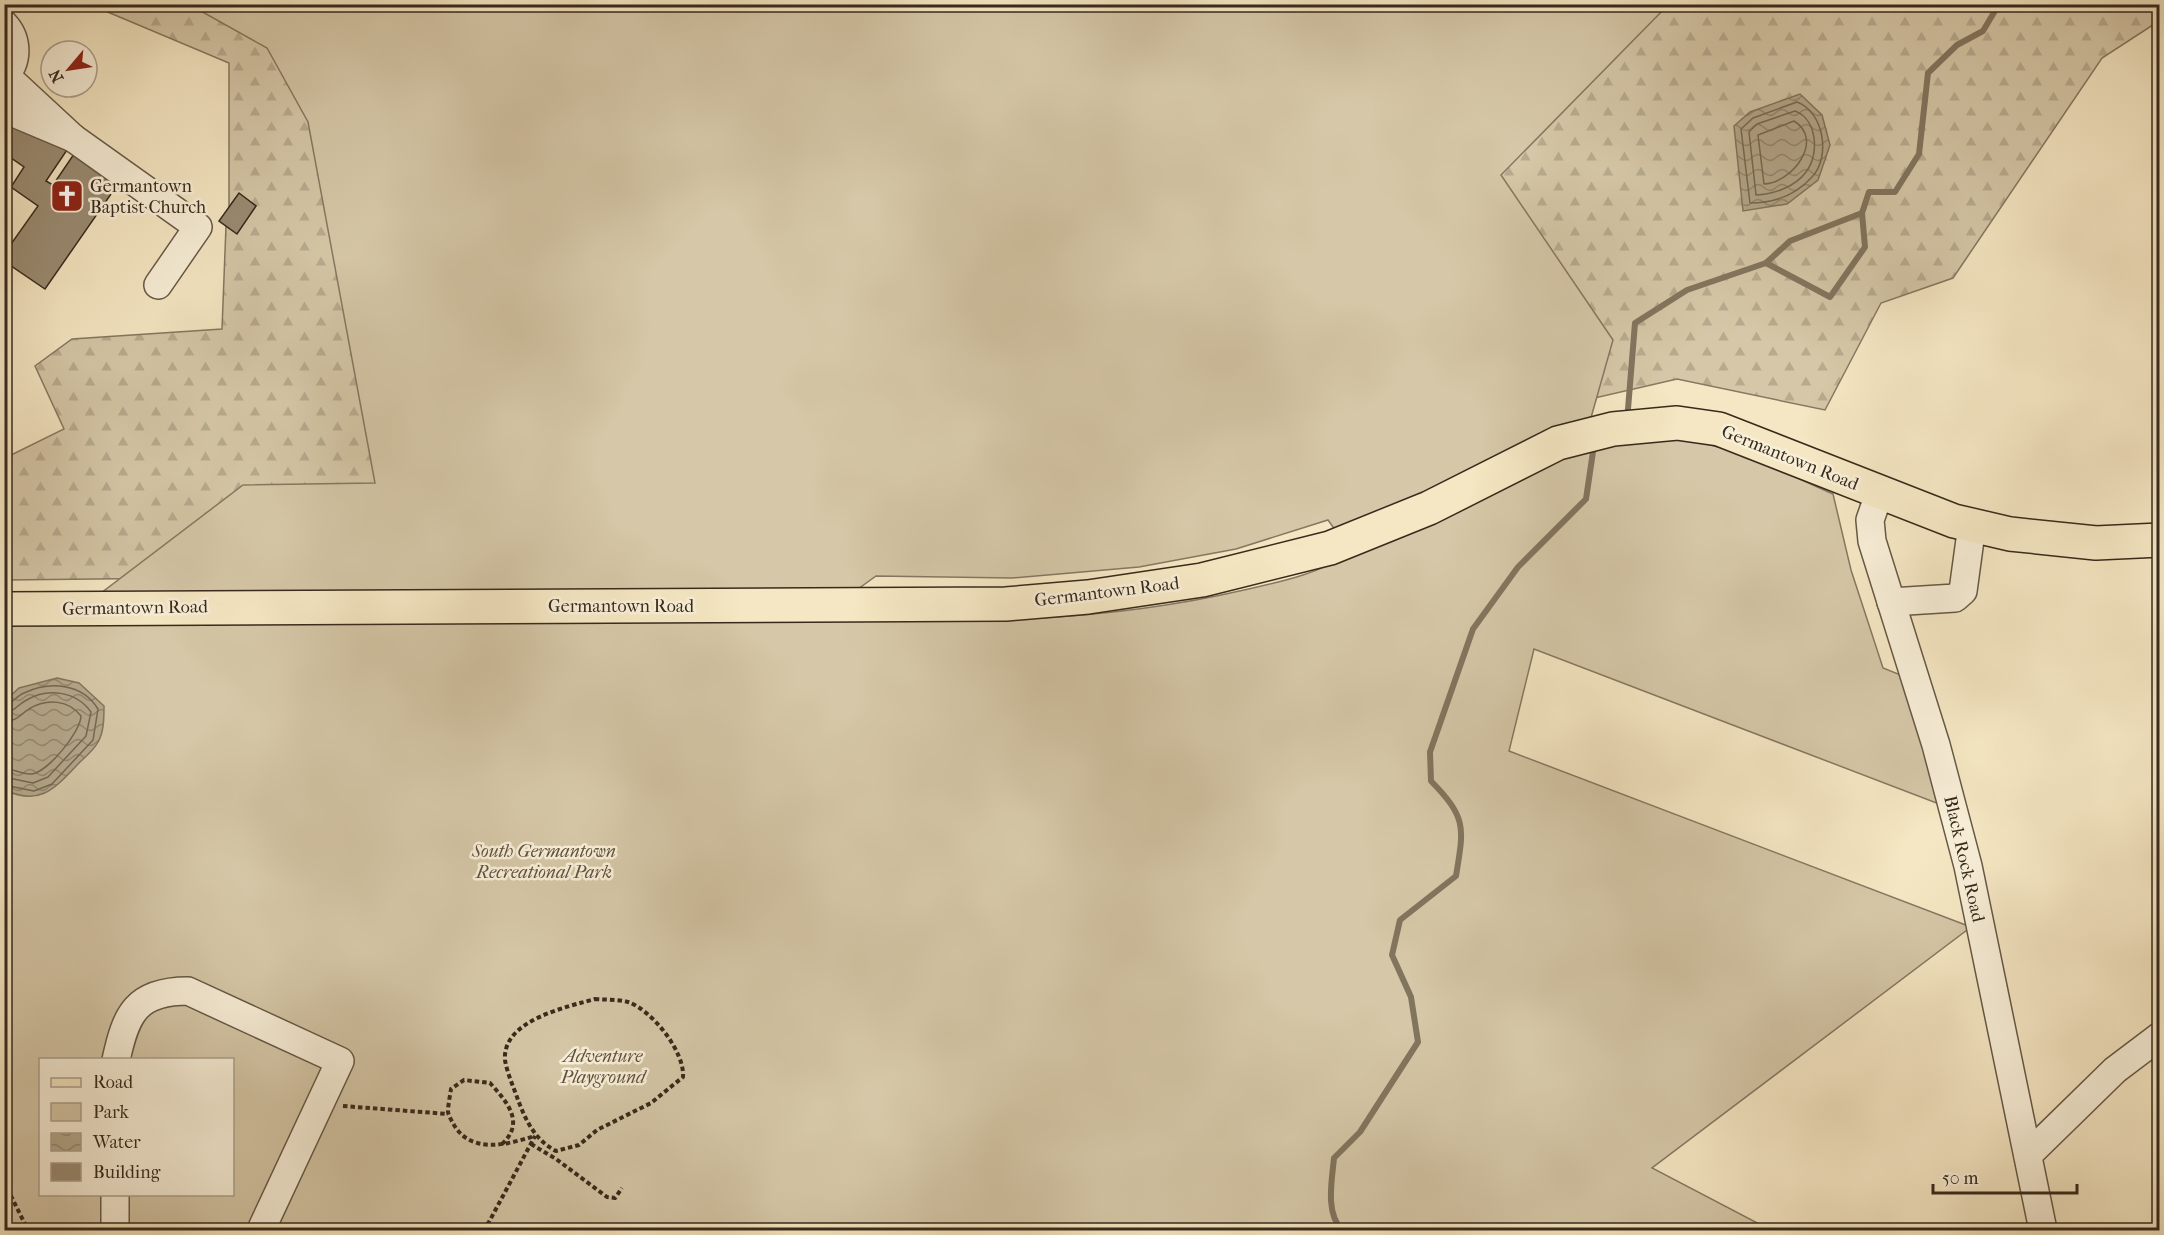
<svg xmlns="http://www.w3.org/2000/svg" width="2164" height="1235" viewBox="0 0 2164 1235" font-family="'IM FELL French Canon',serif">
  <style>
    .forest { fill: url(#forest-firs); stroke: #867862; stroke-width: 1.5 }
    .park { fill: #d5c7a7; stroke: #867862; stroke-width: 1.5; fill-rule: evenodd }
    .water { fill: url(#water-waves); stroke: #82755e; stroke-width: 1.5 }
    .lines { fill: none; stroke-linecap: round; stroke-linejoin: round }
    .shore { stroke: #766853; stroke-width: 1.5 }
    .stream { stroke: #82755e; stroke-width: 6 }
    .building { fill: #9a8c73; stroke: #372a1c; stroke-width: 1.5 }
    .minor-casing { stroke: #665946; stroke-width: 30 }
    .major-casing { stroke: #372a1c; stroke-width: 36 }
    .path { stroke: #372a1c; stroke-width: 4; stroke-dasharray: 4.5 3; stroke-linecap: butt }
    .minor { stroke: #f8efd8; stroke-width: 27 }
    .major { stroke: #f5e7c3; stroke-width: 33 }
    .labels { text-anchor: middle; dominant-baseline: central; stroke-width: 5; stroke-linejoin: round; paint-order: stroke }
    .poi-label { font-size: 18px; fill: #372a1c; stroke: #f8efd8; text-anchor: start }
    .street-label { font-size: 18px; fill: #372a1c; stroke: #f8efd8 }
    .park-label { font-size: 18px; font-style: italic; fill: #5e513f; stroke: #f8efd8 }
  </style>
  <defs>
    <pattern id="forest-firs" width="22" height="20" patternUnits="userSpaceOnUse" patternTransform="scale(1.5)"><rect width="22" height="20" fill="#d5c7a7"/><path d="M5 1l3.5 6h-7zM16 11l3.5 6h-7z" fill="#b7ab8f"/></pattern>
    <pattern id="water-waves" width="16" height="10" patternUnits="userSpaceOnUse" patternTransform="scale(1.5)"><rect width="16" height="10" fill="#b4a78a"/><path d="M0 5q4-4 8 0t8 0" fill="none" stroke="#938870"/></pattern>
  </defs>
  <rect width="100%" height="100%" fill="#f5e7c3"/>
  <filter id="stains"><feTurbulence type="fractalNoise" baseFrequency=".00333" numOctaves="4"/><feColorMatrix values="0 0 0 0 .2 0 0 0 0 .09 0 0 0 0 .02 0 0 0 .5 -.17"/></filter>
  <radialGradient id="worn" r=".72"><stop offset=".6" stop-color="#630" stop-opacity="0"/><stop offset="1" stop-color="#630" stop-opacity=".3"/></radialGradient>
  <!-- forest -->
  <path class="forest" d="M91,5H2159V21L2102,58L1953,278L1881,303L1825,410L1677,379L846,571L5,580V458L64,429L35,366L72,339L222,329L226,226L237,233L256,206L239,194L229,207V63Z"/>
  <!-- park -->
  <path class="park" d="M190,5H1668L1501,175L1613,340L1583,446C1614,444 1648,438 1679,440C1734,444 1783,472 1833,494L1851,570L1883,668L1913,680L1947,807L1534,649L1509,751L1971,927L1652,1168L1767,1228L1766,1230H5L4,618L93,599L243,485L375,483L308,122L267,48ZM1328,520L1351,552C1320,574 1280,582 1244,590C1106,622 962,625 821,616L876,576L1012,578L1139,567L1236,549ZM40,1060H232V1194H40Z"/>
  <!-- water -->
  <g class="water">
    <path d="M1800,94L1822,115L1830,145L1818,180L1787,204L1743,211L1734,126L1750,112Z"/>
    <path d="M57,678L79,683L104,706C104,717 104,732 98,742C94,750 85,757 79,763C56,787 41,807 5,790V701L19,688Z"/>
  </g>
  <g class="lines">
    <!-- shore -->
    <g class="shore">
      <path d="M1797,102C1824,112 1831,157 1812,177C1795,196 1774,203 1750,203L1741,129L1753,118Z"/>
      <path d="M1795,111C1817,119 1820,154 1806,172C1795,187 1774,194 1756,195L1749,132L1757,124Z"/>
      <path d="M1794,121C1825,140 1792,183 1764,184L1758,135Z"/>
      <path d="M4,705C13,704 16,696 24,693C50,681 82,683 98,709L93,740L52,784L34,791L4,785"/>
      <path d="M4,713C15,712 17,705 25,701C47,687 76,691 91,712L86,736L48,777L33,783L4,777"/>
      <path d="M4,722C17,721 20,715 29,709C47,698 69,700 81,716C81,731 48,772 32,774C22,775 14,769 4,768"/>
    </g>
    <!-- stream -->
    <g class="stream">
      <path d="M1766,263L1790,241L1862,213"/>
      <path d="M1628,409L1635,323L1687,290L1766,263L1830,297L1865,247L1862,213L1869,192H1895L1919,154L1928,73L1957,45L1983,31L1999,4"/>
      <path d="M1342,1230C1325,1213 1332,1180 1334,1158L1360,1132L1418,1042L1411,997L1392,955L1400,920L1456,876C1464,827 1467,818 1431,781L1430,752L1473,629L1518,567L1586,499L1594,445"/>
    </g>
  </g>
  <!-- building -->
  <g class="building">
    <path d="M16,115L67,150L46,181L53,185L74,154L118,184L45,289L4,261V254L38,206L11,187L24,167L4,153V122Z"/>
    <path d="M239,193L256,206L237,234L219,221Z"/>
  </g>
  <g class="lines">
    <defs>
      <g id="minor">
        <path d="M4,24C18,39 19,61 4,77"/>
        <path d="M4,109L73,138L6,76"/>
        <path d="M73,138L198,227L158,285"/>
        <path d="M1879,494L1870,520L1872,541L1936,745L1968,866L2043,1230"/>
        <path d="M1891,602L1955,598L1963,591L1972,525"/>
        <path d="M116,1060C126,1014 136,991 188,991L340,1061L261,1230"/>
        <path d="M2028,1155L2115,1070L2160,1036"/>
        <path d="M115,1230V1194"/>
      </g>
      <path id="major" d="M4,609L1006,604L1088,597L1202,580L1330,548L1429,508L1558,443L1613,429L1677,423L1719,429L1954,521L2010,534L2096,543L2160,540"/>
    </defs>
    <!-- minor casing -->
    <use href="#minor" class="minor-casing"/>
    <!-- major casing -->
    <use href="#major" class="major-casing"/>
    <!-- path -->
    <g class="path">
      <path d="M595,999C605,1000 618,999 628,1002C652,1010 685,1052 683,1077L651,1103L597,1130L579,1145L556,1151C535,1140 526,1121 518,1100C514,1088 507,1073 505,1060C502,1020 567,1007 595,999Z"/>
      <path d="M343,1106L448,1114"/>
      <path d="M502,1144C526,1122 506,1101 490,1083L464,1080L451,1089C450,1096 448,1105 448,1112C449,1117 452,1121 454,1125C472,1155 508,1144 535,1136"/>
      <path d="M531,1144L556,1159L607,1197L615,1198L622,1188"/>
      <path d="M4,1182L28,1230"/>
      <path d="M482,1230L489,1222L535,1136"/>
    </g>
    <!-- minor -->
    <use href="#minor" class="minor"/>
    <!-- major -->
    <use href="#major" class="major"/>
  </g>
  <!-- icons -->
  <defs>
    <symbol id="church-square" viewBox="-11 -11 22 22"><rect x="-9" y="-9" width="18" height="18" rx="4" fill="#8f2418" stroke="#f8efd8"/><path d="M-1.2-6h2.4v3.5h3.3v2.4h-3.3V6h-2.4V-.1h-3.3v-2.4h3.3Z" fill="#fff"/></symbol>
  </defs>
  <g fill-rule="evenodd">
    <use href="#church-square" x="48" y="177" width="38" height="38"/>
  </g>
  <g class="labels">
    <!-- poi labels -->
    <g class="poi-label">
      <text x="90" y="186">Germantown<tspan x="90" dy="21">Baptist Church</tspan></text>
    </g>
    <!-- street labels -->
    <g class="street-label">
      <text transform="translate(1790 458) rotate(22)">Germantown Road</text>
      <text transform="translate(1107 592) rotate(-7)">Germantown Road</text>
      <text x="621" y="606">Germantown Road</text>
      <text transform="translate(135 608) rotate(-1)">Germantown Road</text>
      <text transform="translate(1964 859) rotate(77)">Black Rock Road</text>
    </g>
    <!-- park labels -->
    <g class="park-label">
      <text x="544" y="851">South Germantown<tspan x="544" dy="21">Recreational Park</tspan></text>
      <text x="603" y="1056">Adventure<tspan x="603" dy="21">Playground</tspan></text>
    </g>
  </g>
  <!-- margin -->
  <rect width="2164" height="1235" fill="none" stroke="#f5e7c3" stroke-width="24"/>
  <rect x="6" y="6" width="2152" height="1223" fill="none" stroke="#372a1c" stroke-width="3"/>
  <rect x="12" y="12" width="2140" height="1211" fill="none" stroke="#372a1c" stroke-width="1.5"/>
  <!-- legend -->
  <rect x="39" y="1058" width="195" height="138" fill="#f8efd8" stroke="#aba08d" stroke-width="1.5"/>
  <rect x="51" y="1078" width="30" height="9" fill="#f5e7c3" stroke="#aba08d" stroke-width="1.5"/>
  <text x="93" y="1088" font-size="18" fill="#372a1c">Road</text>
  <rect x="51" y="1103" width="30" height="18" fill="#d5c7a7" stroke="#aba08d" stroke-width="1.5"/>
  <text x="93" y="1118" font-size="18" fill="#372a1c">Park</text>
  <rect x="51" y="1133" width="30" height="18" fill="url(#water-waves)" stroke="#aba08d" stroke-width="1.5"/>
  <text x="93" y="1148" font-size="18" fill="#372a1c">Water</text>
  <rect x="51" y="1163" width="30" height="18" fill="#9a8c73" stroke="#aba08d" stroke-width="1.5"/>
  <text x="93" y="1178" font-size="18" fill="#372a1c">Building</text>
  <!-- north arrow -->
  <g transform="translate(69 69) rotate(241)"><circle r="28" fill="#f8efd8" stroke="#aba08d" stroke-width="1.5"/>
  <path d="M0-4.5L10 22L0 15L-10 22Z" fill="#8f2418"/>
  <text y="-9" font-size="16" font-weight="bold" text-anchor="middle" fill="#372a1c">N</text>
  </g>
  <!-- scale -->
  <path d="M1933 1184v9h144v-9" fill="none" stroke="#372a1c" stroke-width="3"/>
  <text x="1942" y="1184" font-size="18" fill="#372a1c" stroke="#f8efd8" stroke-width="4.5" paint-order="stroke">50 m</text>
  <rect width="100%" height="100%" filter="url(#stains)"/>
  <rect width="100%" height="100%" fill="url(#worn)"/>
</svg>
